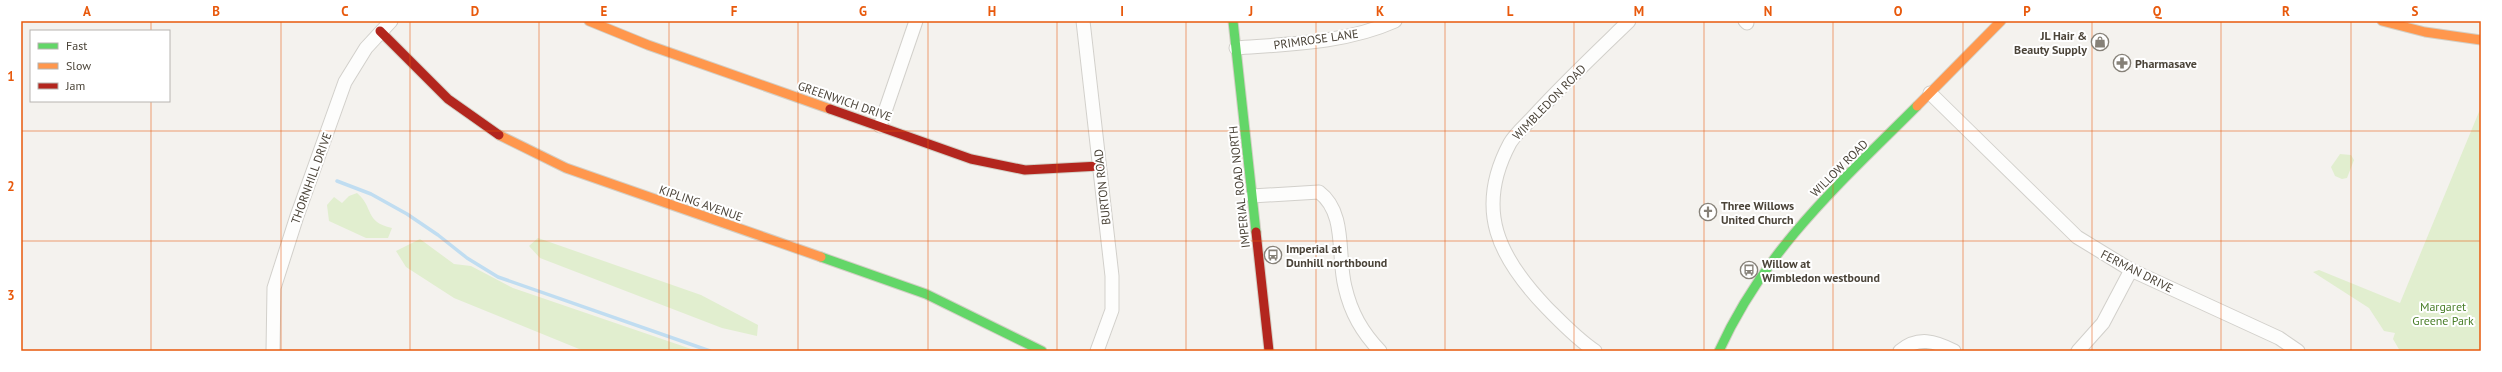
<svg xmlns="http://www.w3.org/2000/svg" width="2502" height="372" viewBox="0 0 2502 372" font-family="'PT Sans',sans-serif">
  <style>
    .green { fill: #e1eecf }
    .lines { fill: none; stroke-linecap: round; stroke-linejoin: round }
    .stream { stroke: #c0ddf1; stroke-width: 3.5 }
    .street-casing { stroke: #d2d0cb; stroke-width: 15 }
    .fast-casing { stroke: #d3cfc5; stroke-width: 11 }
    .slow-casing { stroke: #d3cfc5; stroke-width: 11 }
    .jam-casing { stroke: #d3cfc5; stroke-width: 11 }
    .street { stroke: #fdfdfc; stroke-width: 13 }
    .fast { stroke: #63d668; stroke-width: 9 }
    .slow { stroke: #ff974d; stroke-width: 9 }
    .jam { stroke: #b3261e; stroke-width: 9 }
    .grid { fill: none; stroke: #e8590c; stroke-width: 1; stroke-opacity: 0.55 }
    .labels { text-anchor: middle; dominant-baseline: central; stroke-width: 4; stroke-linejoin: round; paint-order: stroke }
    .poi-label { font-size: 12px; font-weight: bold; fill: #4b4439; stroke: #fff; text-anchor: start }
    .street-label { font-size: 12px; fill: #4b4439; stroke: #fff }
    .park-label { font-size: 12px; fill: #4a7f2a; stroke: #fff }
    .neatline { fill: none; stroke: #e8590c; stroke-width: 1.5 }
    .grid-label { font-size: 13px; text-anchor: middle; font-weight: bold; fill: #e8590c }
  </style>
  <rect width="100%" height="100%" fill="#f4f2ee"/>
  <!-- green -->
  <g class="green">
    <path d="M2481,107V351H2400L2393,339L2395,333L2384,331L2369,308L2313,272L2319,270L2400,303Z"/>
    <path d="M2340,154L2351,155L2354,160L2347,178L2342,179L2335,176L2331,167Z"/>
    <path d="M357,193C374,207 364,222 392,228L388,238H366L329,221L327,205L334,197L342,203L349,196Z"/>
    <path d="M538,238L701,295L758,325L757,336L722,328L540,258L529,246Z"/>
    <path d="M420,239L454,264L471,266L513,288L697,351H584L454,298L406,267L396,251Z"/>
  </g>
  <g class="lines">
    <!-- stream -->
    <path class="stream" d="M337,181L371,194L407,214L438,235L467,258L498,277L710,351"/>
    <defs>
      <g id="street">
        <path d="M1083,21L1112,276V310L1097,351"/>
        <path d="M1745,21L1747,23"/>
        <path d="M1236,48C1289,44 1346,43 1395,21"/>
        <path d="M1930,93L2077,237L2131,270L2279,338L2298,351"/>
        <path d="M880,126L916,21"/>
        <path d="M1252,196L1319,192C1347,213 1337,256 1345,287C1351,313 1362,332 1380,351"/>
        <path d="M273,351L274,288L297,216L345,82L366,48L391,21"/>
        <path d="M1595,351C1577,339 1562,323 1547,308C1499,258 1474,210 1510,143C1516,133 1527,124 1534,116C1564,83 1597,52 1629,21"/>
        <path d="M1900,351C1918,336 1935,341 1954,351"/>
        <path d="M2078,351L2103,323L2131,270"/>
      </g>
      <g id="fast">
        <path d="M1233,21L1256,232"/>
        <path d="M821,257L926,294L1042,351"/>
        <path d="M1719,351C1766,248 1839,184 1917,106"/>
      </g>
      <g id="slow">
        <path d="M589,21L648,45L830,109"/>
        <path d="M2382,21L2425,32L2481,40"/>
        <path d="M1917,106L2001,21"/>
        <path d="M499,135L566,168L821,257"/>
      </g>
      <g id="jam">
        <path d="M380,31L448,99L499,135"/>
        <path d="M830,109L971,159L1025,170L1100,166"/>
        <path d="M1256,232L1269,351"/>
      </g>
    </defs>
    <!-- street casing -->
    <use href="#street" class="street-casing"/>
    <!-- fast casing -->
    <use href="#fast" class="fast-casing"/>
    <!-- slow casing -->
    <use href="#slow" class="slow-casing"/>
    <!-- jam casing -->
    <use href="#jam" class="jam-casing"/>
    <!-- street -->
    <use href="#street" class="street"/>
    <!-- fast -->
    <use href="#fast" class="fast"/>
    <!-- slow -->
    <use href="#slow" class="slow"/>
    <!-- jam -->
    <use href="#jam" class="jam"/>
  </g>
  <!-- grid -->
  <path class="grid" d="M151,21V31M281,21V351M410,21V351M539,21V351M669,21V351M798,21V351M928,21V351M1057,21V351M1186,21V351M1316,21V351M1445,21V351M1574,21V351M1704,21V351M1833,21V351M1963,21V351M2092,21V351M2221,21V351M2351,21V351M151,101V351M21,131H2481M21,241H2481"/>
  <!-- icons -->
  <defs>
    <symbol id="shop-ring" viewBox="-11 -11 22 22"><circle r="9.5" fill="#fff" stroke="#868178" stroke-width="1.5"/><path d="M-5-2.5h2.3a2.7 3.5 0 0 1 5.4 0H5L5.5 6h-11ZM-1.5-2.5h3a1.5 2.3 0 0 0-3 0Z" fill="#868178"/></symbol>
    <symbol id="pharmacy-ring" viewBox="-11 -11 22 22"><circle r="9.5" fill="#fff" stroke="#868178" stroke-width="1.5"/><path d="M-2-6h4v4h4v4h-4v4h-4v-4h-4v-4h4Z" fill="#868178"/></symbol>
    <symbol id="church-ring" viewBox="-11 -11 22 22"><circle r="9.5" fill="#fff" stroke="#868178" stroke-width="1.5"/><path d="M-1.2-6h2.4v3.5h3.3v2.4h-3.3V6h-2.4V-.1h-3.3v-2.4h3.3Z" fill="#868178"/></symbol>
    <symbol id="bus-ring" viewBox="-11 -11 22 22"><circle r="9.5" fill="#fff" stroke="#868178" stroke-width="1.5"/><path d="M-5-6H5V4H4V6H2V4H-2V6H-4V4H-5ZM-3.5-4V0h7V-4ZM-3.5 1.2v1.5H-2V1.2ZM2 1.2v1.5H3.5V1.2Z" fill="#868178"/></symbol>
  </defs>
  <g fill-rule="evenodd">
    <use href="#shop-ring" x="2090" y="32" width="20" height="20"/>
    <use href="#pharmacy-ring" x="2112" y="53" width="20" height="20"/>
    <use href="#church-ring" x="1698" y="202" width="20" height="20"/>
    <use href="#bus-ring" x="1263" y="245" width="20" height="20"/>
    <use href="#bus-ring" x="1739" y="260" width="20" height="20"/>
  </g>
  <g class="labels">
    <!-- poi labels -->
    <g class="poi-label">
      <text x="2087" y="35" text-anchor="end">JL Hair &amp;<tspan x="2087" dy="14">Beauty Supply</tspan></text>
      <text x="2135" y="63">Pharmasave</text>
      <text x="1721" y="205">Three Willows<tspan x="1721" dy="14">United Church</tspan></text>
      <text x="1286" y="248">Imperial at<tspan x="1286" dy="14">Dunhill northbound</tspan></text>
      <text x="1762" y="263">Willow at<tspan x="1762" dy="14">Wimbledon westbound</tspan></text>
    </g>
    <!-- street labels -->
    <g class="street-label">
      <text transform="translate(1316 39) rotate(-8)">PRIMROSE LANE</text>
      <text transform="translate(845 101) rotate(19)">GREENWICH DRIVE</text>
      <text transform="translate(1549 102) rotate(-46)">WIMBLEDON ROAD</text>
      <text transform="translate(1839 168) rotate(-45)">WILLOW ROAD</text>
      <text transform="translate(311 178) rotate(-70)">THORNHILL DRIVE</text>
      <text transform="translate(1102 187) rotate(-96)">BURTON ROAD</text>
      <text transform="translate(1239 187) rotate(-96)">IMPERIAL ROAD NORTH</text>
      <text transform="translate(701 203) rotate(19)">KIPLING AVENUE</text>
      <text transform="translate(2137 271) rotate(27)">FERMAN DRIVE</text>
    </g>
    <!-- park labels -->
    <g class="park-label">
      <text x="2443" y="306">Margaret<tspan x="2443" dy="14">Greene Park</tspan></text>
    </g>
  </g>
  <!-- border -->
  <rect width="2502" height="372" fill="none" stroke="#ffffff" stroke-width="44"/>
  <!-- legend -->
  <rect x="30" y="30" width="140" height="72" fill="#ffffff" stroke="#b7b4b0"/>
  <rect x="38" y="43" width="20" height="6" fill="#63d668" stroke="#b7b4b0"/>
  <text x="66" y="50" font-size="12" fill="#4b4439">Fast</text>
  <rect x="38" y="63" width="20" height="6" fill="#ff974d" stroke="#b7b4b0"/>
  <text x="66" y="70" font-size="12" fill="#4b4439">Slow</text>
  <rect x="38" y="83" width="20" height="6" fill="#b3261e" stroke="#b7b4b0"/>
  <text x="66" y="90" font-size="12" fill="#4b4439">Jam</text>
  <rect x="22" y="22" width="2458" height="328" class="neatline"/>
  <g class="grid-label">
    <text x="87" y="16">A</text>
    <text x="216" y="16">B</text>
    <text x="345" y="16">C</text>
    <text x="475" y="16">D</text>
    <text x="604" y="16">E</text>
    <text x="734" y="16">F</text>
    <text x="863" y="16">G</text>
    <text x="992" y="16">H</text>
    <text x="1122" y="16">I</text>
    <text x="1251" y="16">J</text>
    <text x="1380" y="16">K</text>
    <text x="1510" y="16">L</text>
    <text x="1639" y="16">M</text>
    <text x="1768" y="16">N</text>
    <text x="1898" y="16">O</text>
    <text x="2027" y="16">P</text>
    <text x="2157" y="16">Q</text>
    <text x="2286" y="16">R</text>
    <text x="2415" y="16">S</text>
    <text x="11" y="81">1</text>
    <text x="11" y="191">2</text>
    <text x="11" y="300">3</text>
  </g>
</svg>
